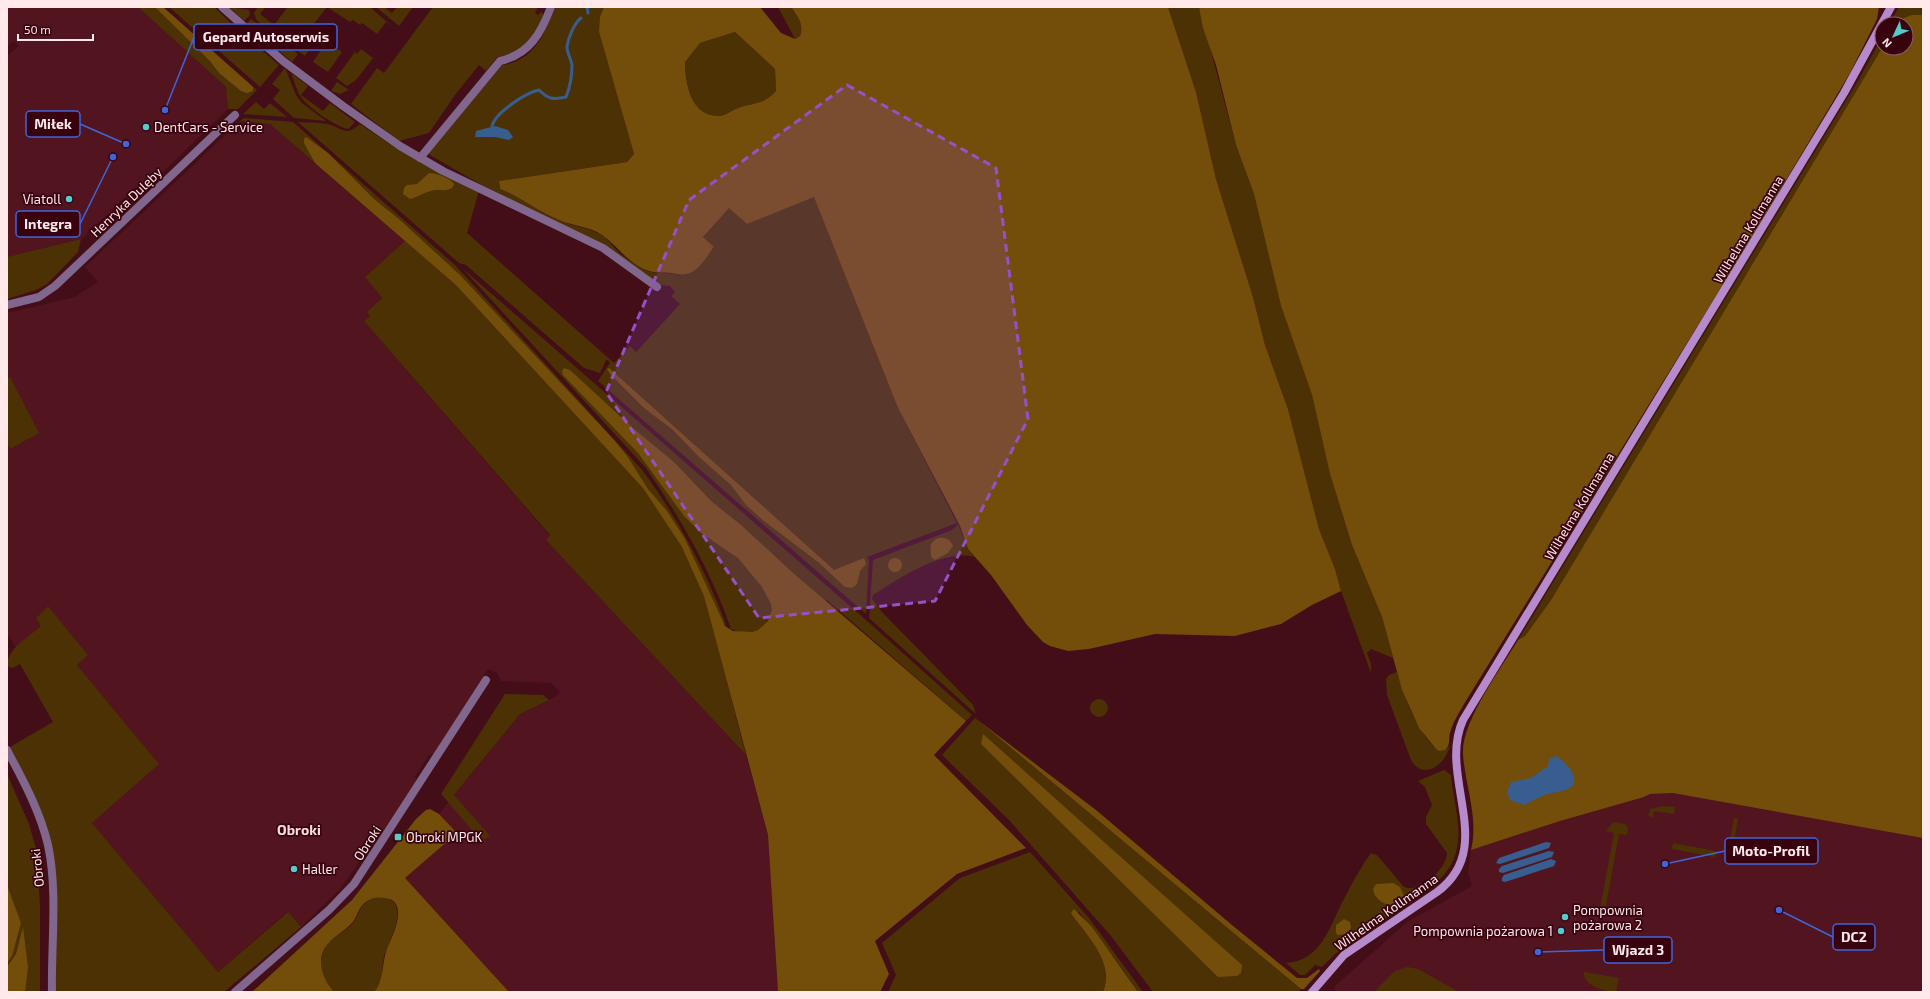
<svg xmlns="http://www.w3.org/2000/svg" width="1930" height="999" viewBox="0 0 1930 999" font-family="'Exo 2',sans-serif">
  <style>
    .built { fill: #521520 }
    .green { fill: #4c3104 }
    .forest { fill: #734d0a; fill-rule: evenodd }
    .water { fill: #375e8f }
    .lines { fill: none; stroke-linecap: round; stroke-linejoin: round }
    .stream { stroke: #375e8f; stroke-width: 3 }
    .street { stroke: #81668e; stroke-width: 8 }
    .secondary { stroke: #b68bcb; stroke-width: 8 }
    .marked { fill: #9552c8; fill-opacity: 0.2; stroke: #9552c8; stroke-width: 3; stroke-dasharray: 8 5; stroke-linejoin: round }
    .poi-dot { fill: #52cdcc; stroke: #38030e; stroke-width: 1.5 }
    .labels { text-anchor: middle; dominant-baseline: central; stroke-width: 3.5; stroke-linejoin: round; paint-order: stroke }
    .poi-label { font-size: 13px; fill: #ffe9ea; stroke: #38030e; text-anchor: start }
    .street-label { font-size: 13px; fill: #ffe9ea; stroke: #38030e }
    .neighbourhood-label { font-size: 14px; font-weight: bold; fill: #f9dbdd; stroke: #38030e }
    .leader { fill: none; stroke: #3f65db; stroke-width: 1.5 }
    .callout-dot { fill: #3f65db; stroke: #38030e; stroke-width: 1.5 }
    .callout { fill: #38030e; stroke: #3f65db; stroke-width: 1.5 }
    .callout-label { font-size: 14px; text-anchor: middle; font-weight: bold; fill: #ffe9ea }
  </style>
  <rect width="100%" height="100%" fill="#430e17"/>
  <!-- built -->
  <g class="built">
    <path d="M7,7H138L226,87L228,109L145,189L136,187L81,239L7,257V56L19,46L14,41L7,47Z"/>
    <path d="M240,121L270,124L405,241L365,277L382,298L367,312L370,316L364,321L550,536L546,540L746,755L768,835L778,992H509L404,878L457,833L439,814L520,714L555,697L560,692L551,683L501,681L497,673L488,669L434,753L429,755L415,776L416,781L388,823L339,890L301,927L287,912L218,972L92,823L159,764L77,665L88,655L48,606L36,618L42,626L16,647L7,634V313L75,297L98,282L85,267Z"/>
    <path d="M1676,793L1923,837V992H1337L1334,987L1407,922L1472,886L1468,873L1471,850L1560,821L1644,797L1650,794Z"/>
  </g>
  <!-- green -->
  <g class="green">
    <path d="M138,7H163L257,90L238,109H228L226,87Z"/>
    <path d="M169,7H214L236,28L279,65L260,87Z"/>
    <path d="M229,7L249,10L250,15L244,21Z"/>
    <path d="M258,7L265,8L260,14L274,25L288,7H370L396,30L386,22L377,34L362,23L360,25L353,20L350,22L327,7L309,30L318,37L305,56L257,21L254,13Z"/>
    <path d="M376,7H384L392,13L397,7H413L399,26Z"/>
    <path d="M433,7H538L535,13L538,15L541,12L545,16C536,37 520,54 497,57L486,71L479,65L455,95L429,133L399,141L351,104L377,68L384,73Z"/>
    <path d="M556,7H604L599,32L634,154L627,162L499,181L500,189C521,196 538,212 559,220C572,226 587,227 600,234C609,239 614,249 622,255C630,261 641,269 651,272C660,274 669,272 678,275L714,248L703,237L729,207L747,224L814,196L898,408L957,523L867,557L869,560L866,614L598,381L610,363L608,360H606L600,373L584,368L466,265L459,263L298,122C308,123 321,122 331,125C345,130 346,136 360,124L394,147L479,191L467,233L614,363L630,346L636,352L680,304L671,296L675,292L670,286L658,285L603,245L480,184L430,155L429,153L502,65C535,61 544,33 556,7Z"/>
    <path d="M778,7H791C798,17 804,24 800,36L795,39Z"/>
    <path d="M1168,7H1199L1200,10L1236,145L1254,194L1281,306L1312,395L1330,474L1352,545L1382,617L1393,658L1371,649L1367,653L1371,664V673L1341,591L1335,569L1319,529L1288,409L1265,345L1253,297L1216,179L1196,92Z"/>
    <path d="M1899,7H1921L1923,16C1912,15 1906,16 1899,24H1889Z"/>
    <path d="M251,19L298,54L292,62L247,23Z"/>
    <path d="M735,32L775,69L776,91C764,106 757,102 741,107C733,109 726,116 718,116C691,116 685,82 685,61L700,43Z"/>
    <path d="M1882,37V48L1551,600L1525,636L1518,640L1859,79Z"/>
    <path d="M327,41L342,52L328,72L313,62Z"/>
    <path d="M361,49L373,58L356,80L347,86L336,78L355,52L357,54Z"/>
    <path d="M285,68L296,95L302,103L326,121L294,118L273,99L280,90L272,84Z"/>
    <path d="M291,73L308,86L301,95L323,111L330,103L355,122L348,129C335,126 305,106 299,94C296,88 294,80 291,73Z"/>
    <path d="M337,82L349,90L340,94L331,91Z"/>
    <path d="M256,102L264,109L270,103L287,117L243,114Z"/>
    <path d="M244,118L293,122L328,153L456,266L643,471C678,519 706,570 727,627L705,598L746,755L546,540L550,535L364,321L370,316L367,312L382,298L365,277L405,241L270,124L240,121Z"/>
    <path d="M81,239L78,252L47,284L36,290L7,299V257Z"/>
    <path d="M462,268L866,620L972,715L966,721L827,600L768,621L758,630L752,632H739L731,629C711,571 681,519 646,468Z"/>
    <path d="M10,377L39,433L10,449L7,442V379Z"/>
    <path d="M958,524L968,549L974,557C945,549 902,576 878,592L873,595L872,599L882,612L973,705L976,714L869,618L873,560L952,530Z"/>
    <path d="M48,606L88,655L77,665L159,764L92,823L218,972L288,912L301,927L224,992H56V877L41,810L10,747L53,722L20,664L13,668L7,666C7,648 29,637 41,626L36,618Z"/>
    <path d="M1397,672C1405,699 1416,729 1436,749L1448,748L1450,745C1447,763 1424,782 1411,760L1387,695L1386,679L1389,675Z"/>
    <path d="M505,694L543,695L549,700L520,714L454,795L490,836L484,839L478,837L441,794Z"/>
    <circle cx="1099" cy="708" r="9"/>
    <path d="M975,718L988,729L1301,989L1298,992H1153L1111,936L1009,820L942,755Z"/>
    <path d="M1444,770L1451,775C1455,816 1472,851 1436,883L1335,954L1322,967L1315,965L1305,975H1300L1286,963C1322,961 1330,925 1344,899C1352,883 1361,867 1371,853L1377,855L1403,886C1417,896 1447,869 1447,853L1426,824V817L1432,805L1425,787L1418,781Z"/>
    <path d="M7,774L29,824L37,852L40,906V992H7Z"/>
    <path d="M1663,806L1675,807L1674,814L1654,811L1653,818L1648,815L1651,809Z"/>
    <path d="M1734,818L1738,819L1732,852L1728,851Z"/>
    <path d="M1613,822L1625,824L1628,828L1627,835L1619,834L1604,916L1599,915L1614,833L1606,831Z"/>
    <path d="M1673,843L1716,851L1715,857L1672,849Z"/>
    <path d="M1030,852L1089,918L1143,992H1138L1123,970L1079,912L1072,915C1089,936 1114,963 1103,992H888L896,975L882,943L960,878Z"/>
    <path d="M382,897C413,902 389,940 384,957C381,970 384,982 374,992H334C323,980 316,961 326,946C332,937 345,932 352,924C363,910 359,898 382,897Z"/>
    <path d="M1407,967L1418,969L1459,992H1374L1395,971Z"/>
    <path d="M1584,972L1619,978L1616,992C1606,992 1583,986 1584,972Z"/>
  </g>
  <!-- forest -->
  <g class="forest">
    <path d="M155,7H163L253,87V91L247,93L241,91L219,73L210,61Z"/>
    <path d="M604,7H760L781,33L795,39L800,36C804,24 798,17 791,7H1168L1196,92L1216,179L1253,297L1265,345L1288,409L1319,529L1335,569L1341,591L1312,605L1281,624L1235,636L1155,634L1089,649L1068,651L1050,646L1043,642L1027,625L991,575L968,549L960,526L898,408L814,197L747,224L729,208L703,237L714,247C708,255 700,268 692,272C685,276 678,274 671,273C665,272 659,273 653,272C630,267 619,247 602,235C589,226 572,226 559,220C538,212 520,196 500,189L499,181L627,162L634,154L599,32L600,17ZM735,32L775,69L776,91C765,104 755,103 741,107C733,109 726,116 718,116C691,116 685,83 685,62L700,43Z"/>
    <path d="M1199,7H1879L1877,19L1850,73L1732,270L1464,704C1459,713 1453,722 1450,733C1448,740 1451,745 1445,750L1439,751L1436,749L1419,728L1402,690L1382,617L1352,545L1330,474L1312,395L1281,306L1254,194L1236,145L1216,65L1203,28Z"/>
    <path d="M1912,15H1923V838L1673,793L1650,794L1644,797L1560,821L1471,850C1479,818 1465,786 1463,754C1461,722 1501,669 1518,640L1525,636L1551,600L1882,48H1906V24H1899L1904,18Z"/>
    <path d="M306,137L328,153L374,199L400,220L460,275L614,440L627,456L648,489L667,511L685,539L725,626L733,631L752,632L758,630L768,621L772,610L771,604L762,587L738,558L701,533L684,516L638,453L563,375L562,371L564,368L570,370L634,429L674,462L711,501L741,525L792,572L966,721L934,755L1026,848L957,874L875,941L889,974L880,992H778L768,835L704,596L682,547L643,488L456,285L315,163L304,143V139Z"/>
    <path d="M429,173C437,173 450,178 454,184L453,187C446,193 439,188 431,191C423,193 418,197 410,199L403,194L404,188L407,185L417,184Z"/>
    <path d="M609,368L834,570L864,558L866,564L860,571L857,584L852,588L845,587L818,562L764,521L746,505L731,485L699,457L673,430L644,408L610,374L607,369Z"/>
    <path d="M938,538C944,537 951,539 953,546L948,553L935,560L931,557C931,547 928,544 938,538Z"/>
    <circle cx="895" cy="565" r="7"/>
    <path d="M975,718L1096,810L1232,925L1297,978H1307L1319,969L1320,971L1304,989H1301Z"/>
    <path d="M983,734L1242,965L1241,973L1237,976L1218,977L981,744Z"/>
    <path d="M430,809L439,814L457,833L405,878L509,992H374C385,980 381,960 389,944C395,931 408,901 385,898C379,897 373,897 367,901C358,906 358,918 350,925C343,932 333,937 327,945C315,959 323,980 334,992H252L352,900L416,819L426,810Z"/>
    <path d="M1393,883L1400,887L1404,896C1395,913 1374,902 1373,889L1376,884Z"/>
    <path d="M7,885L21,923L12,956L7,963Z"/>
    <path d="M1074,909L1092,927L1138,992H1103C1115,964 1088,936 1072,915L1071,912Z"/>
    <path d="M1344,919L1350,922L1351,928L1346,934L1338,935L1336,933V925Z"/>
    <path d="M23,927L28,967L25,992H7V967L16,954Z"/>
  </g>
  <!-- water -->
  <g class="water">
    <path d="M495,126L508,130L513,137L509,140L495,137H475L476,131Z"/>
    <path d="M1556,756C1566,763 1576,772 1574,785L1566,790L1544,795L1524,805L1510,800L1507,793L1511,782L1531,778L1548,766L1549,759Z"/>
    <path d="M1546,842L1551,843L1549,848L1500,864L1496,863L1499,858Z"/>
    <path d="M1549,851L1554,852L1552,857L1503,873L1499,872V869L1502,866Z"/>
    <path d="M1551,859L1556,861L1554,866L1505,882L1502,881V878L1504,875Z"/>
  </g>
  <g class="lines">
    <!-- stream -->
    <g class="stream">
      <path d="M587,7L588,13"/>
      <path d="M492,126C495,113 525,93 539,90C548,99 553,100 566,97C570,87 572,76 572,65C571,59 567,53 567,47C568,39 574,23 581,18"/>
    </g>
    <!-- street -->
    <g class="street">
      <path d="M222,7L283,61L343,106L400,146L443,171L603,248L657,287"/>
      <path d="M420,158L500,61C530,54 541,33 551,7"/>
      <path d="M7,305L39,297L55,286L235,115"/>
      <path d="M7,750C23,780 40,811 48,845C58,892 51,944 52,992"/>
      <path d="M235,992L329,910L354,884L486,680"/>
    </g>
    <!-- secondary -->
    <path class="secondary" d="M1312,992L1344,955L1437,892C1498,847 1437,777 1463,720L1844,93L1891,7"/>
  </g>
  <!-- marked area -->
  <path class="marked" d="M847,85L996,168L1028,419L935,601L759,618L606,392L689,200Z"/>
  <!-- markers -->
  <g class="poi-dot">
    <circle cx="146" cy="127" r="4"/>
    <circle cx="69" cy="199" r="4"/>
    <rect x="394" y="833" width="8" height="8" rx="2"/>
    <circle cx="294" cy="869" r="4"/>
    <circle cx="1565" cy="917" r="4"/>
    <circle cx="1561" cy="931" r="4"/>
  </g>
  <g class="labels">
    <!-- poi labels -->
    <g class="poi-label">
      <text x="154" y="127">DentCars - Service</text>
      <text x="61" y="199" text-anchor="end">Viatoll</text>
      <text x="406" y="837">Obroki MPGK</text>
      <text x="302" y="869">Haller</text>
      <text x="1573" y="910">Pompownia<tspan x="1573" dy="15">pożarowa 2</tspan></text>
      <text x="1553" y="931" text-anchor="end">Pompownia pożarowa 1</text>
    </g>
    <!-- street labels -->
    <g class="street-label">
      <text transform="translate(126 202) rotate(-44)">Henryka Dulęby</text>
      <text transform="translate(1748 229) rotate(-59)">Wilhelma Kollmanna</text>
      <text transform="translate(1579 506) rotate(-59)">Wilhelma Kollmanna</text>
      <text transform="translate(367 843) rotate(-57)">Obroki</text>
      <text transform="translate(37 868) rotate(-96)">Obroki</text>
      <text transform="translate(1386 912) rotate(-35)">Wilhelma Kollmanna</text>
    </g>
    <!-- neighbourhood labels -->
    <g class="neighbourhood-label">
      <text x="299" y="829">Obroki</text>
    </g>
  </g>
  <!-- callouts -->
  <path class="leader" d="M165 110L194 37M126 144L80 124M113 157L80 224M1665 864L1725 851M1779 910L1833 937M1538 952L1604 950"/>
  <g class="callout-dot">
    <circle cx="165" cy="110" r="4"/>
    <circle cx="126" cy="144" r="4"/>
    <circle cx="113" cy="157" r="4"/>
    <circle cx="1665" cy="864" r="4"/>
    <circle cx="1779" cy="910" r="4"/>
    <circle cx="1538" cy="952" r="4"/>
  </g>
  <g class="callout">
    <rect x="194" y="24" width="143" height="26" rx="4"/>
    <rect x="26" y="111" width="54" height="26" rx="4"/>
    <rect x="16" y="211" width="64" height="26" rx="4"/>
    <rect x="1725" y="838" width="93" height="26" rx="4"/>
    <rect x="1833" y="924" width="42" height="26" rx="4"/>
    <rect x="1604" y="937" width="68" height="26" rx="4"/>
  </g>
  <g class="callout-label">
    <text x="266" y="42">Gepard Autoserwis</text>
    <text x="53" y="129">Miłek</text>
    <text x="48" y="229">Integra</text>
    <text x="1771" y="856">Moto-Profil</text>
    <text x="1854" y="942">DC2</text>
    <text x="1638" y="955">Wjazd 3</text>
  </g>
  <!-- border -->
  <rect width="1930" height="999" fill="none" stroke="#ffe9ea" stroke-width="16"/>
  <!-- north arrow -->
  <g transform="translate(1894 36) rotate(226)"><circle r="19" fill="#38030e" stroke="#885f66"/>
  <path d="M0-3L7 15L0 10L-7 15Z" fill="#52cdcc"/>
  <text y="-6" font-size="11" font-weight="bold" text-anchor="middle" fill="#ffe9ea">N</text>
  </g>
  <!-- scale -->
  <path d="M18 34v6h75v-6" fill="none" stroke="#ffe9ea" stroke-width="2"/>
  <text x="24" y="34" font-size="12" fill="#ffe9ea" stroke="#38030e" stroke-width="3" paint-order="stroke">50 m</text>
</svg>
